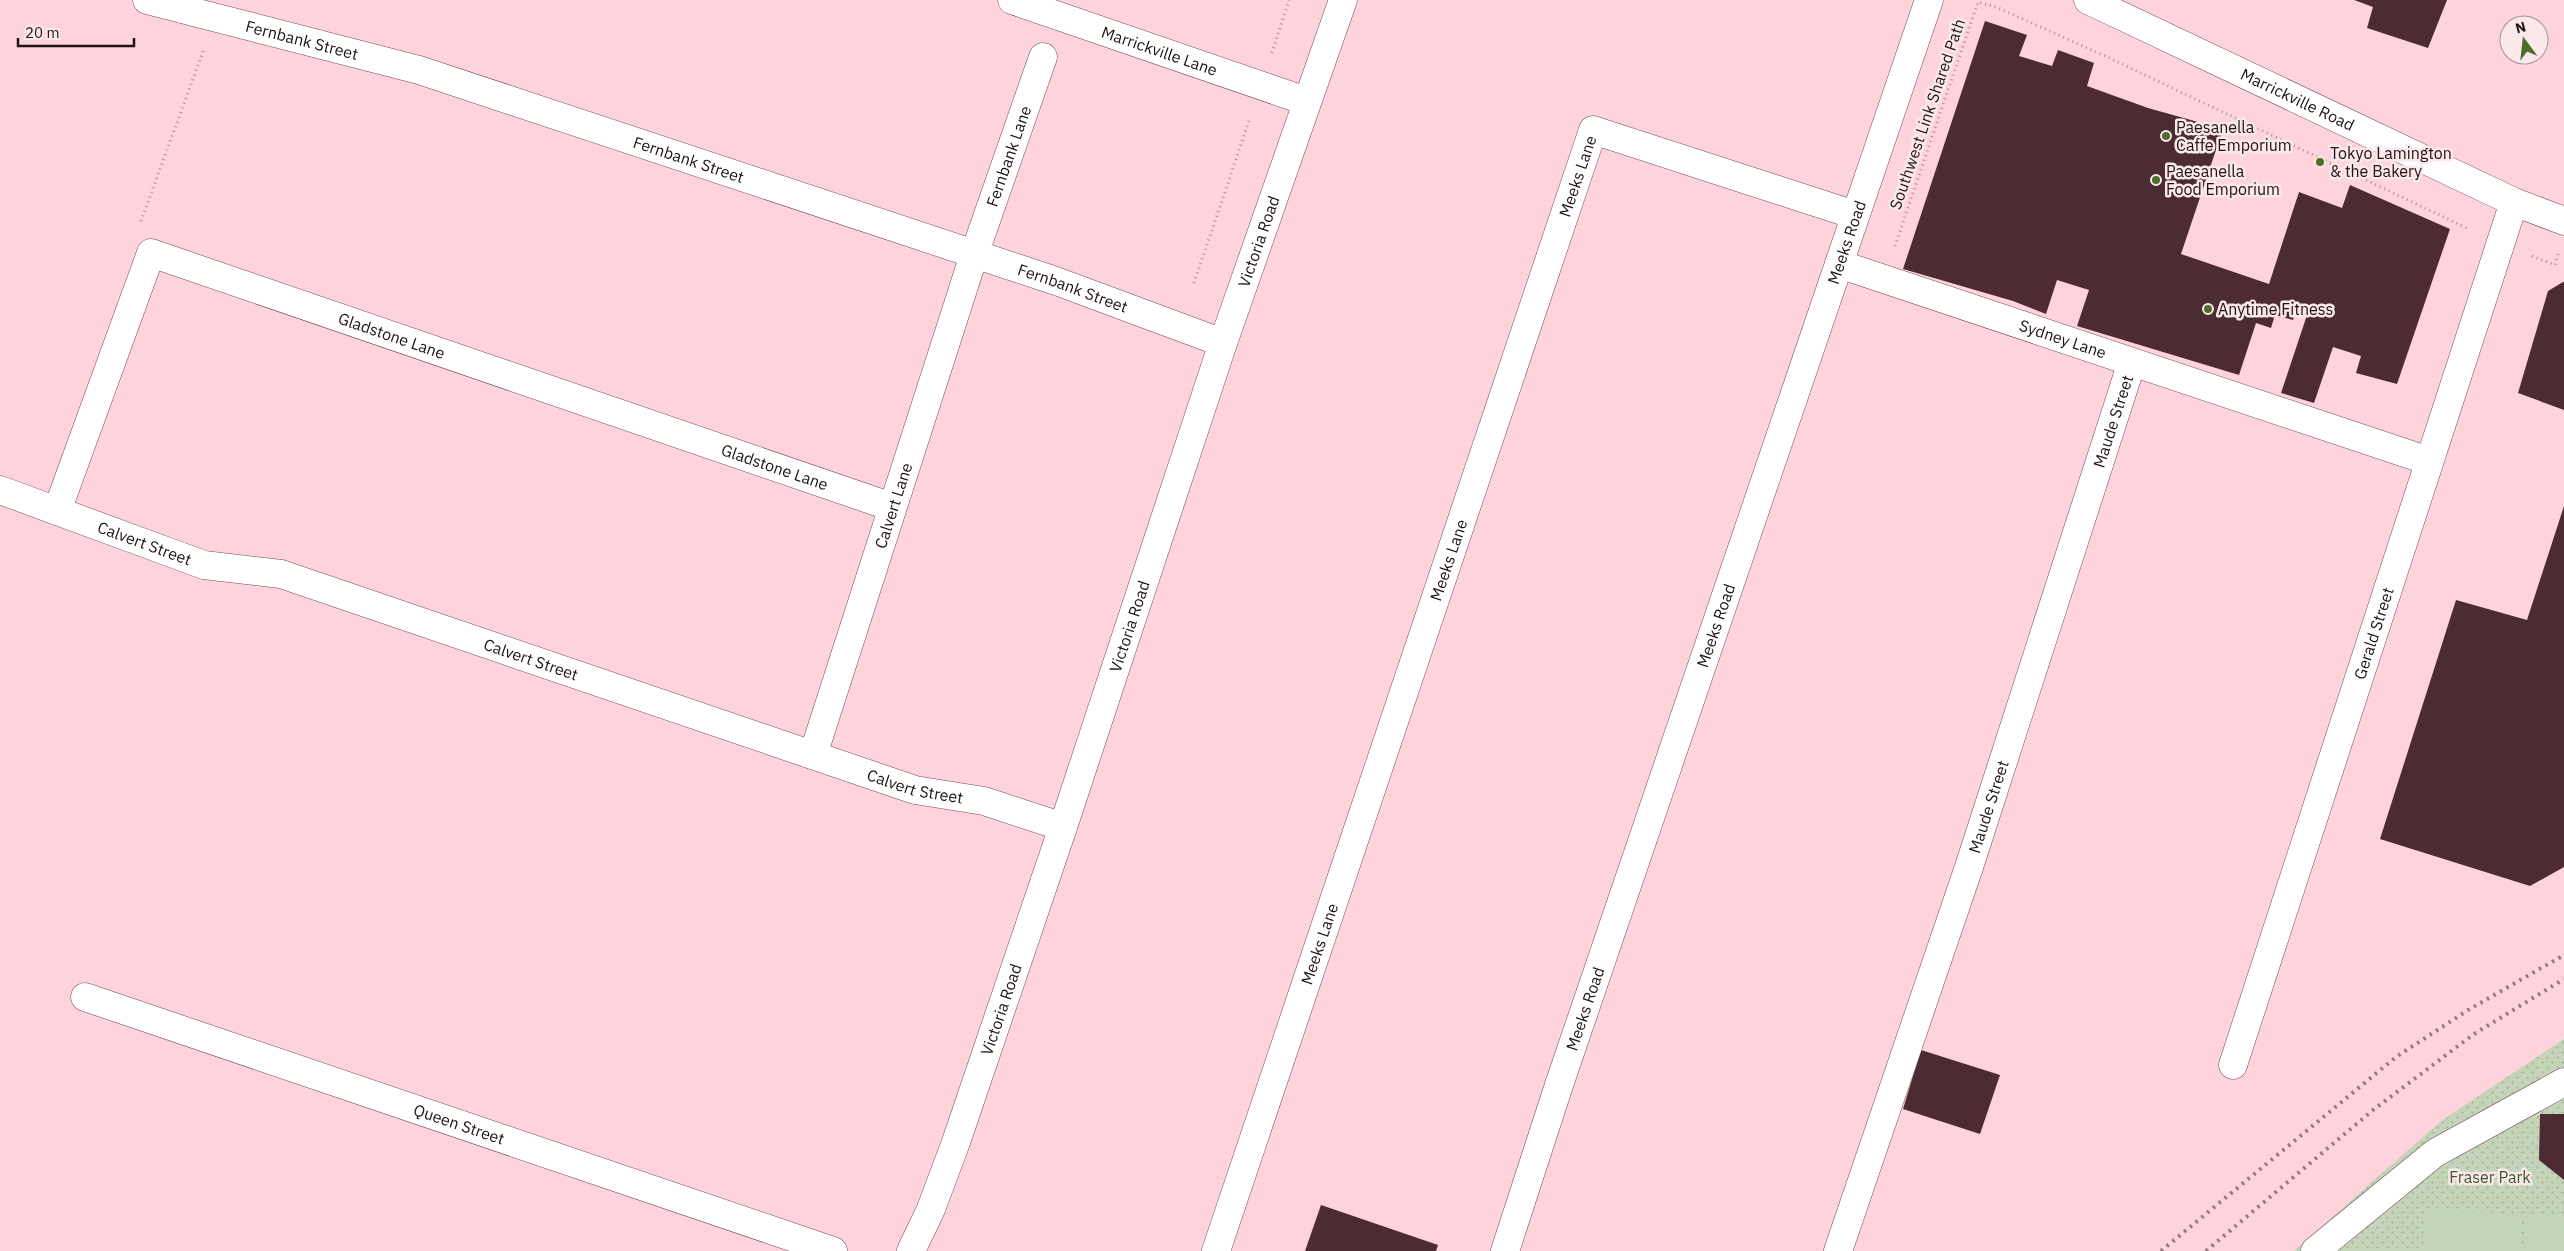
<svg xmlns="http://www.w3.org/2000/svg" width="2564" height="1251" viewBox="0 0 2564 1251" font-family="'IBM Plex Sans',sans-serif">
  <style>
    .park { fill: url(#park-dots) }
    .garden { fill: #c4d4b9 }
    .building { fill: #4c2b33 }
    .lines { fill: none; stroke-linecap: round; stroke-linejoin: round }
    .minor-casing { stroke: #704c54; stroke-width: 29 }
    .major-casing { stroke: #704c54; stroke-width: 29 }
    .path { stroke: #ad8d93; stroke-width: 3; stroke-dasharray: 1 4; stroke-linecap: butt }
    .minor { stroke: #fff; stroke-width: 28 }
    .major { stroke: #fff; stroke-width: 28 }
    .rail { stroke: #96797f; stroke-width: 4; stroke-dasharray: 2.5 5; stroke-linecap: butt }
    .poi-dot { fill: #4b6f29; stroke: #fae8eb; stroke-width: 2 }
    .labels { text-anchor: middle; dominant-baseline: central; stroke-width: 5; stroke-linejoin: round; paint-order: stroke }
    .street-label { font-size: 16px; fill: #201215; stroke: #fae8eb }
    .poi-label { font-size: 16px; fill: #201215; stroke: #fae8eb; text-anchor: start }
    .park-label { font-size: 16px; fill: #3f5928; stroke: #fae8eb }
  </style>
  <defs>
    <pattern id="park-dots" width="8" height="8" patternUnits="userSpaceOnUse" patternTransform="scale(1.25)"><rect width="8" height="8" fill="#c4d4b9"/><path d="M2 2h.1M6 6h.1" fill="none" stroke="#a8b59e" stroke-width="1.8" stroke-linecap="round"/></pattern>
  </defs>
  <rect width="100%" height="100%" fill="#fed3dc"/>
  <!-- park -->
  <path class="park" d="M2564,1039V1251H2294L2441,1121Z"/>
  <!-- garden -->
  <g class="garden">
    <path d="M2425,1210L2522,1214L2520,1251H2423Z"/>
    <path d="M2527,1216L2564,1217V1251H2526Z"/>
  </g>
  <!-- building -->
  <g class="building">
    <path d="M2354,0H2447L2428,48L2367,28L2373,7Z"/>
    <path d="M1985,21L2027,35L2019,56L2052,66L2058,50L2094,63L2087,86L2148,108L2223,129L2181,254L2269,284L2299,192L2342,208L2350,185L2450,229L2397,384L2356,373L2361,356L2333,347L2314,403L2281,393L2309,309L2297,306L2293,320L2275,315L2271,328L2256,323L2239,375L2077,326L2089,290L2057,280L2046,314L2013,301L1903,269Z"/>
    <path d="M2563,282H2564V410L2518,393L2548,291Z"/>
    <path d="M2564,506V867L2530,886L2380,839L2456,600L2527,620Z"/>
    <path d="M1921,1050L2000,1075L1980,1134L1903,1109Z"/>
    <path d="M2540,1114H2564V1180L2539,1160Z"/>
    <path d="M1321,1205L1438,1245L1436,1251H1305Z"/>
  </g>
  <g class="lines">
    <defs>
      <g id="minor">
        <path id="s1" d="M147,0L419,70L1056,281L1223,343"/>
        <path id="s2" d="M1012,0L1306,101"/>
        <path id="s3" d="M1839,264L2429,461"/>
        <path id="s4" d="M0,490L204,565L281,574L915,790L984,801L1063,827"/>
        <path id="s5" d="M57,511L151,253L892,507"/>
        <path id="s6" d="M813,755L974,255L1043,57"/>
        <path id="s7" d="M85,997L833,1251"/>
        <path id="s8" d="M2233,1065L2514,202"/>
        <path id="s9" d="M911,1251L931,1209L956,1142L1063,827L1223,343L1343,0"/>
        <path id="s10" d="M1216,1251L1593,130L1855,215"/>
        <path id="s11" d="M1505,1251L1560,1082L1929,0"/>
        <path id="s12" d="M1838,1251L1969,867L2132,362"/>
        <path d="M2315,1251L2435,1153L2564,1082"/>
      </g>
      <g id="major">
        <path id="s13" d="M2088,0L2514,202L2564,221"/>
      </g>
    </defs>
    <!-- minor casing -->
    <use href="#minor" class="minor-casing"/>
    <!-- major casing -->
    <use href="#major" class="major-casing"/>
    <!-- path -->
    <g class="path">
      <path d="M1272,53L1289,0"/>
      <path d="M141,221L204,49"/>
      <path d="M1895,246L1978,2L1996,7L2105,56L2469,229"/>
      <path d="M2532,256L2555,265L2558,254"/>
      <path d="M1194,283L1250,118"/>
    </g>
    <!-- minor -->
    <use href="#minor" class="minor"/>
    <!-- major -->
    <use href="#major" class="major"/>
    <!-- rail -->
    <g class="rail">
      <path d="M2161,1251L2396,1057L2468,1010L2564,955"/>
      <path d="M2206,1251L2373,1110L2474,1034L2564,979"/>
    </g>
  </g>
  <!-- markers -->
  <g class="poi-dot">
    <circle cx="2166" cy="136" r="5"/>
    <circle cx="2320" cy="162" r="5"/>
    <circle cx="2156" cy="180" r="5"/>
    <circle cx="2208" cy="309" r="5"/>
  </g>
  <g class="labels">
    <!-- street labels -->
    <g class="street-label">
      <text stroke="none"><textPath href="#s1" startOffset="160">Fernbank Street</textPath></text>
      <text stroke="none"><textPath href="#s2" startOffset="156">Marrickville Lane</textPath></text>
      <text stroke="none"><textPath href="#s13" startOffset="232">Marrickville Road</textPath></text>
      <text transform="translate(1927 114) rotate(-71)">Southwest Link Shared Path</text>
      <text stroke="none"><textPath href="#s6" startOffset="630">Fernbank Lane</textPath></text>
      <text stroke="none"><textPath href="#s1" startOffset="565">Fernbank Street</textPath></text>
      <text stroke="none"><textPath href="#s10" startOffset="1134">Meeks Lane</textPath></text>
      <text stroke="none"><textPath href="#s9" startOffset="1068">Victoria Road</textPath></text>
      <text stroke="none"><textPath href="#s11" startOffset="1065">Meeks Road</textPath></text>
      <text stroke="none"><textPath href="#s1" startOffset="970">Fernbank Street</textPath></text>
      <text stroke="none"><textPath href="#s5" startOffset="529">Gladstone Lane</textPath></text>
      <text stroke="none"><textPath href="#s3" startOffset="236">Sydney Lane</textPath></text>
      <text stroke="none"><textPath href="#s12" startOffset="874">Maude Street</textPath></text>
      <text stroke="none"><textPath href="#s5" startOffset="934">Gladstone Lane</textPath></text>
      <text stroke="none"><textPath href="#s6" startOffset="262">Calvert Lane</textPath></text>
      <text stroke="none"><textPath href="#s4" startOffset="154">Calvert Street</textPath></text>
      <text stroke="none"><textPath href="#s10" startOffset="729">Meeks Lane</textPath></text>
      <text stroke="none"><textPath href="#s11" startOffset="660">Meeks Road</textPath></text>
      <text stroke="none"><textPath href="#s9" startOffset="662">Victoria Road</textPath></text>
      <text stroke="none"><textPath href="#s8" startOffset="454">Gerald Street</textPath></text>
      <text stroke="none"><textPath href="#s4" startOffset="559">Calvert Street</textPath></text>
      <text stroke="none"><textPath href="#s4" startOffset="964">Calvert Street</textPath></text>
      <text stroke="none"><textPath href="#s12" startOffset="469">Maude Street</textPath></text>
      <text stroke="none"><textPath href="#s10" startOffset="324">Meeks Lane</textPath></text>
      <text stroke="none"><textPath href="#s11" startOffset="255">Meeks Road</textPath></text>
      <text stroke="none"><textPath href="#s9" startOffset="258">Victoria Road</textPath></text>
      <text stroke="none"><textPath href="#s7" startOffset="395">Queen Street</textPath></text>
    </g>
    <!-- poi labels -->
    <g class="poi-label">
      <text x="2176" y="127">Paesanella<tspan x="2176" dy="18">Caffe Emporium</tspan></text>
      <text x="2330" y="153">Tokyo Lamington<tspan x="2330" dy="18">&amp; the Bakery</tspan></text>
      <text x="2166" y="171">Paesanella<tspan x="2166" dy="18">Food Emporium</tspan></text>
      <text x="2218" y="309">Anytime Fitness</text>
    </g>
    <!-- park labels -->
    <g class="park-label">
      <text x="2490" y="1177">Fraser Park</text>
    </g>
  </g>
  <!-- north arrow -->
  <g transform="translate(2524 40) rotate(345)"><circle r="24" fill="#fae8eb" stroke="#a39295"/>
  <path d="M0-4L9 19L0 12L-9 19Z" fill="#4b6f29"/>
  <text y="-8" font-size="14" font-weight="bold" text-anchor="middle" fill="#201215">N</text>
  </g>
  <!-- scale -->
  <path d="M18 38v8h116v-8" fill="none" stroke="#201215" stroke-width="2.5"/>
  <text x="25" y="38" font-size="15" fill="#201215" stroke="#fae8eb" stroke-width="4" paint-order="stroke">20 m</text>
</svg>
